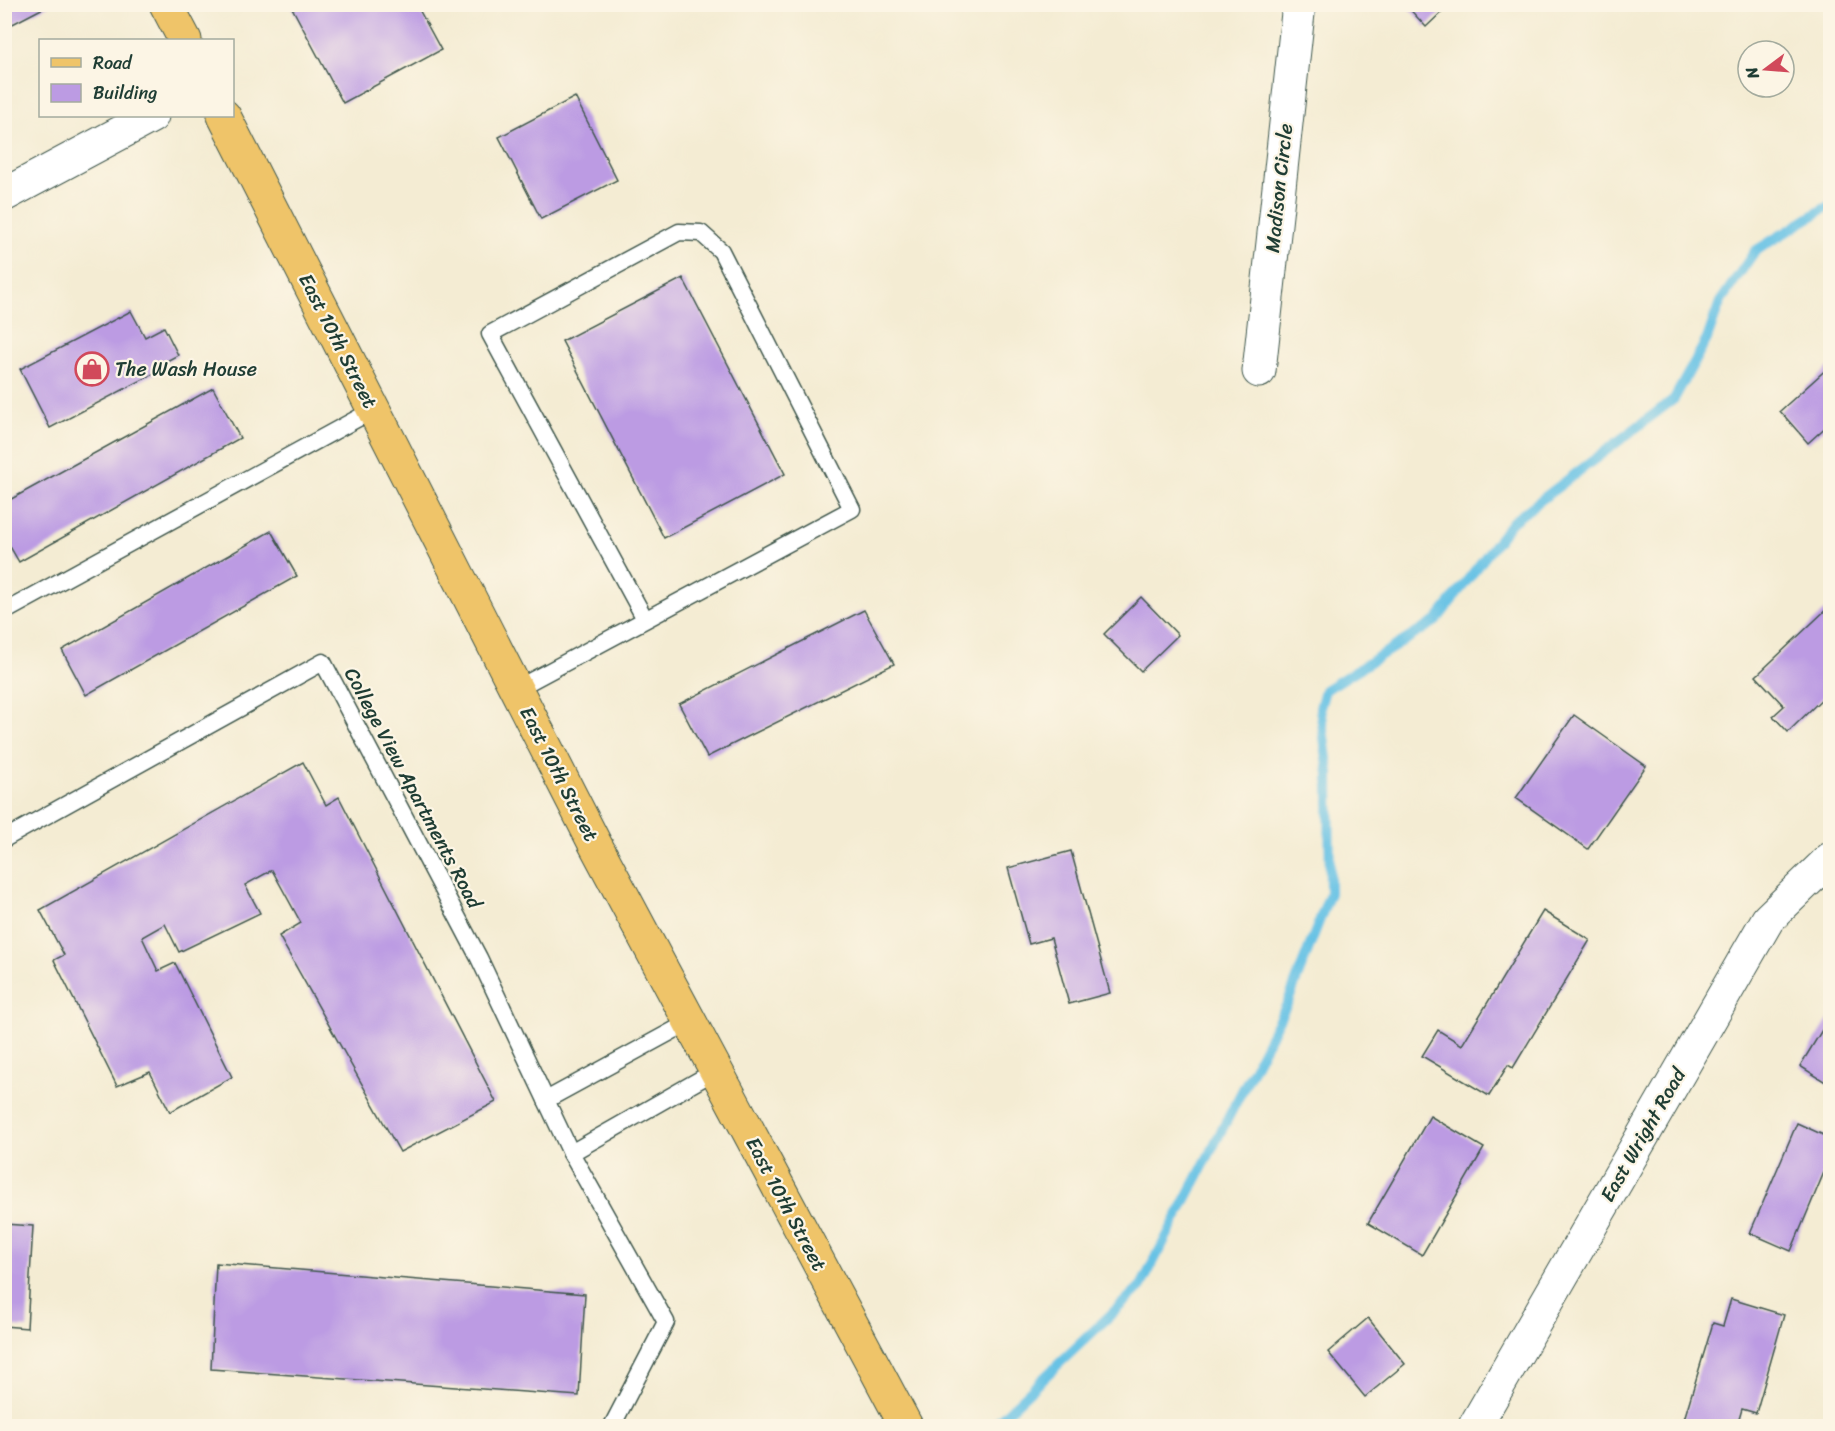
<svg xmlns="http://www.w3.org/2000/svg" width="1835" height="1431" viewBox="0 0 1835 1431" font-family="Sriracha,sans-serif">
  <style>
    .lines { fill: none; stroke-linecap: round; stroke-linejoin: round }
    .stream { stroke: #68c2e5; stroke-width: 10 }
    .building { fill: #bc9be3 }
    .lane-casing { stroke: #3f574c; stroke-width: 19 }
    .street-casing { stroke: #3f574c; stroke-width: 35 }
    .primary-casing { stroke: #3f574c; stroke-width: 35 }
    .lane { stroke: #fff; stroke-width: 16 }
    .street { stroke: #fff; stroke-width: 33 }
    .primary { stroke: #efc469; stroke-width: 33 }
    .labels { text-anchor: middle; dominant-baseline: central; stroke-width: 4.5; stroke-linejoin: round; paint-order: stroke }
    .street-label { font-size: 20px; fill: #1f3d34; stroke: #fcf5e5 }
    .poi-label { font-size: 20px; fill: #1f3d34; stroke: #fcf5e5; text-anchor: start }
  </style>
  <rect width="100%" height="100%" fill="#fcf5e5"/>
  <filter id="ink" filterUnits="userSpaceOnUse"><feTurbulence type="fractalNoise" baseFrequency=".0167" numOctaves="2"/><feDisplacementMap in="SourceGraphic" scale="12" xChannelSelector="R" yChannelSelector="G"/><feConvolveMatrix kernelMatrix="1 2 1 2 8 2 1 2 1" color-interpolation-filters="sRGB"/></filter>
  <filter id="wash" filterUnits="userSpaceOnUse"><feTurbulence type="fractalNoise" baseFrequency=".008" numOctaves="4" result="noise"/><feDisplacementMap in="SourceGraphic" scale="24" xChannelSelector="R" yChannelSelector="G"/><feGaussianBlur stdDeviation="1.35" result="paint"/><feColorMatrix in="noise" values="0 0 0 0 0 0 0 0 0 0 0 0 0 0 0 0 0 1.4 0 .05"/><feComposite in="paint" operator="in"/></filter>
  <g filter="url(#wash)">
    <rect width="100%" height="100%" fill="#f4ecd3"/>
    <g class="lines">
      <!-- stream -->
      <path class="stream" d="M993,1426L1141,1286L1288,1002L1330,893L1329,773L1320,708L1325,690L1436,621L1512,522L1674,399L1707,339L1720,302L1755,251L1830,205"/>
    </g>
    <g id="blocks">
      <!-- building -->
      <g class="building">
        <path d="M5,4H51L5,28Z"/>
        <path d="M290,4H416L441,50L343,103Z"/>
        <path d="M1405,4H1450L1426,27Z"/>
        <path d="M575,97L617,180L541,219L499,137Z"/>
        <path d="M683,278L785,474L664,538L562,341Z"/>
        <path d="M131,311L145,337L164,327L178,355L161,364L163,369L50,428L20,369Z"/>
        <path d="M1830,366V423L1808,443L1780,411Z"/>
        <path d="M213,388L240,438L19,562L4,536V503Z"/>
        <path d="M271,531L297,576L86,695L62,650Z"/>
        <path d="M1141,597L1178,635L1141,671L1104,634Z"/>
        <path d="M1830,606V691L1788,732L1773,716L1784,706L1756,676Z"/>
        <path d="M864,610L894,664L707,757L679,704Z"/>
        <path d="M1574,715L1646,766L1588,849L1516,798Z"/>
        <path d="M303,762L326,805L339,797L496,1102L400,1152L279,936L301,923L272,870L245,885L260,913L179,952L165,924L142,937L158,971L175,963L232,1077L170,1112L150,1072L117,1086L54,960L64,955L40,910Z"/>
        <path d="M1071,851L1110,993L1069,1004L1051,938L1029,944L1008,868Z"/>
        <path d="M1543,911L1590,940L1513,1068L1508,1065L1489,1096L1422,1056L1438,1030L1462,1045Z"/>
        <path d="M1830,1017V1085L1800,1066Z"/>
        <path d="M1430,1116L1484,1148L1422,1255L1368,1223Z"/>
        <path d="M1797,1123L1830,1138V1158L1791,1251L1750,1233Z"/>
        <path d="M4,1224L33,1226L27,1328L4,1326Z"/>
        <path d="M216,1263L585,1294L579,1396L211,1369Z"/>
        <path d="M1731,1299L1784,1315L1756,1413L1742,1409L1737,1426H1682L1713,1323L1723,1326Z"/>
        <path d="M1368,1318L1405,1364L1365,1397L1328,1352Z"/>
      </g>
    </g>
  </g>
  <g filter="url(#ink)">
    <use href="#blocks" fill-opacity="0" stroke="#3f574c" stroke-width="1.5"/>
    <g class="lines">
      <defs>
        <g id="lane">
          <path d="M4,612L373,410"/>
          <path d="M516,689L852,509L721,251L701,233L679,232L490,334L645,619"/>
          <path d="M4,839L323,662L479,958L571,1153"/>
          <path d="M546,1100L689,1022"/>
          <path d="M612,1426L666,1322L571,1153L715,1071"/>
        </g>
        <g id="street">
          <path d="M4,195L152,116"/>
          <path d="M1259,371L1299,4"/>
          <path d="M1475,1426L1768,919L1830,859"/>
        </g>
        <g id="primary">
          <path d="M166,4L185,40"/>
          <path d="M224,116L595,844L906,1426"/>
        </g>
      </defs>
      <!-- lane casing -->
      <use href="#lane" class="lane-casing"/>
      <!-- street casing -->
      <use href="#street" class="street-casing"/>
      <!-- primary casing -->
      <use href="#primary" class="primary-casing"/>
      <!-- lane -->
      <use href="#lane" class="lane"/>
      <!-- street -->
      <use href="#street" class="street"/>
      <!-- primary -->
      <use href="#primary" class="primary"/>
    </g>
  </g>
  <!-- icons -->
  <defs>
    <symbol id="shop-ring" viewBox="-11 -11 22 22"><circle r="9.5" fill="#fcf5e5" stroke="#d1495b" stroke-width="1.5"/><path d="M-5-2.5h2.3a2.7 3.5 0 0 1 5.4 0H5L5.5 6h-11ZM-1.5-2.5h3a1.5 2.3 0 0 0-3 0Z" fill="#d1495b"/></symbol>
  </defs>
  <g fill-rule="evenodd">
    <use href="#shop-ring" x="73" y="350" width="38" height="38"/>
  </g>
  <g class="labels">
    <!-- street labels -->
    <g class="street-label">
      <text transform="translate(1279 188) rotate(-84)">Madison Circle</text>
      <text transform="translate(338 341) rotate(63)">East 10th Street</text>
      <text transform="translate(559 774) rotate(63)">East 10th Street</text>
      <text transform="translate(413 788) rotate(62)">College View Apartments Road</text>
      <text transform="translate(1643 1135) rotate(-60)">East Wright Road</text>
      <text transform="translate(786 1204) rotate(62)">East 10th Street</text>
    </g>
    <!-- poi labels -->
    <g class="poi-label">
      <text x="115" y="369">The Wash House</text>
    </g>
  </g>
  <!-- margin -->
  <rect width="1835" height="1431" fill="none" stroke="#fcf5e5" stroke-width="24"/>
  <!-- legend -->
  <rect x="39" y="39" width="195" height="78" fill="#fcf5e5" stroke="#a4ab9e" stroke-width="1.5"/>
  <rect x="51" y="58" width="30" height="9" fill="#efc469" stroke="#a4ab9e" stroke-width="1.5"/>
  <text x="93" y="69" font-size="18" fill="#1f3d34">Road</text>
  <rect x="51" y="84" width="30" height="18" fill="#bc9be3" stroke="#a4ab9e" stroke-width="1.5"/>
  <text x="93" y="99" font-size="18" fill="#1f3d34">Building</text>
  <!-- north arrow -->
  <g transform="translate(1766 69) rotate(254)"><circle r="28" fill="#fcf5e5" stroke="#a4ab9e" stroke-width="1.5"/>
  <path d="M0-4.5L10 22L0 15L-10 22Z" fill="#d1495b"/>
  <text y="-9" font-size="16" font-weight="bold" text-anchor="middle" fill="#1f3d34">N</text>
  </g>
</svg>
